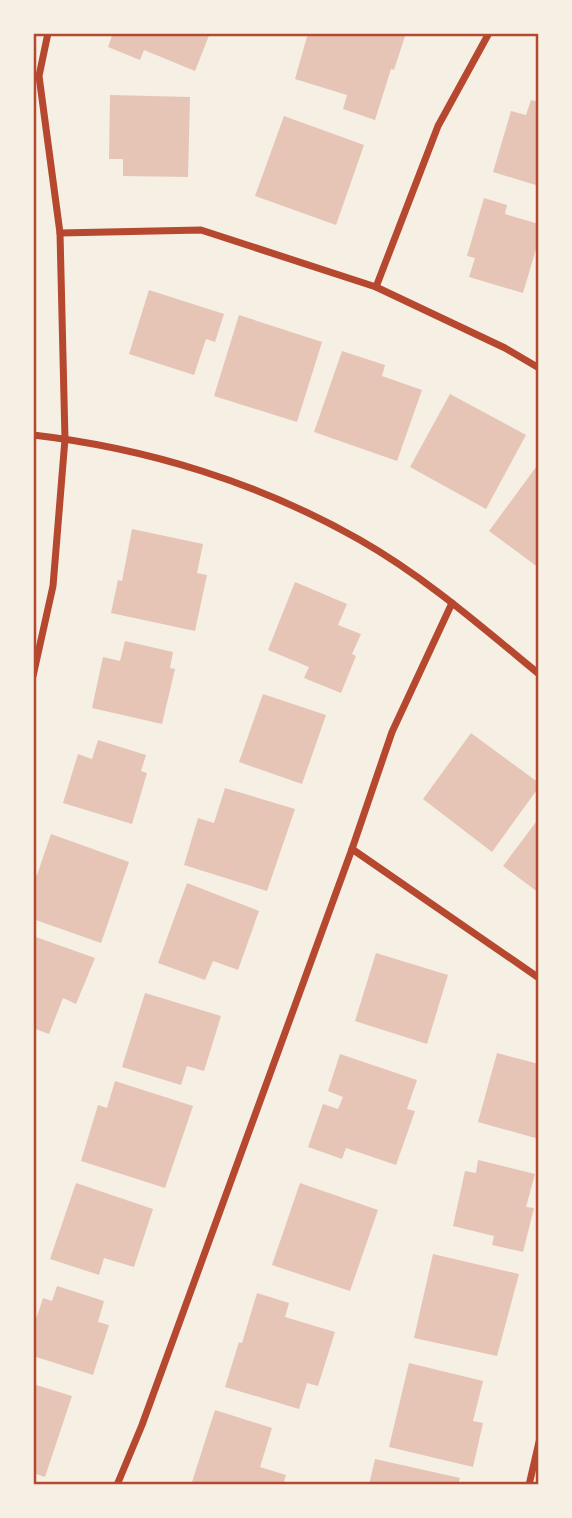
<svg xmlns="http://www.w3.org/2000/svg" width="572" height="1518" viewBox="0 0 572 1518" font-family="'DM Sans',sans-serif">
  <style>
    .building { fill: #e6c5b7 }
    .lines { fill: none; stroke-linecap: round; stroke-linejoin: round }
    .minor { stroke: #b5482f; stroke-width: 7 }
    .neatline { fill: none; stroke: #b5482f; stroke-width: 2.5 }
  </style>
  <rect width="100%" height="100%" fill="#f6efe4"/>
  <!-- building -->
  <g class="building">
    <path d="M113,33H210L195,71L144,50L140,60L108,47Z"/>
    <path d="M308,33H406L394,70L391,69L375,120L343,109L347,95L295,79Z"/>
    <path d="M110,95L190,97L188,177L123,176V159H109Z"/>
    <path d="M531,100L539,102V186L493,172L511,111L526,115Z"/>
    <path d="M284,116L364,145L336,225L255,196Z"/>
    <path d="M484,198L507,205L505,214L539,224V239L523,293L469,277L475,258L467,256Z"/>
    <path d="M149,290L224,314L215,342L206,339L194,375L129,354Z"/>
    <path d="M239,315L322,342L297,422L214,396Z"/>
    <path d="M342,351L385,365L382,376L422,390L397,461L314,432Z"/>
    <path d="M450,394L526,435L486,509L410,467Z"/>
    <path d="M539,463V568L489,531Z"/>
    <path d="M132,529L203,544L197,573L207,575L195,631L111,613L118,580L122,581Z"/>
    <path d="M295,582L347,604L338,625L361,634L352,654L356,656L341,693L304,678L309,667L268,650Z"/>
    <path d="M125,641L173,652L170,668L175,669L162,724L92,708L103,657L120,661Z"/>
    <path d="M263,694L326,715L302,784L239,762Z"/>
    <path d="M471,733L539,783V787L492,852L423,799Z"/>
    <path d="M98,740L146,755L141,771L147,773L132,824L63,803L78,754L92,759Z"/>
    <path d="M225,788L295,809L267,891L184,865L198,818L214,823Z"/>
    <path d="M539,818V893L503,866Z"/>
    <path d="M51,834L129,862L101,943L33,919V873L37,875Z"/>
    <path d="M187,883L259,911L238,970L213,961L205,980L158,963Z"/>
    <path d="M33,936L95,958L76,1004L63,998L49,1034L33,1028Z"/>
    <path d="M376,953L448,975L427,1044L355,1021Z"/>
    <path d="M145,993L221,1016L204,1071L187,1066L181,1085L122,1067Z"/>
    <path d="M497,1053L539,1064V1139L478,1122Z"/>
    <path d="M340,1054L417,1080L407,1109L415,1111L396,1165L346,1148L342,1159L308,1147L323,1104L338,1109L343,1097L328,1091Z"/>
    <path d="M115,1081L193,1106L165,1188L81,1161L98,1105L107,1108Z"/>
    <path d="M478,1160L535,1174L526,1207L534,1208L523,1252L492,1245L494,1236L453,1226L465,1171L476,1173Z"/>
    <path d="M76,1183L153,1209L134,1267L104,1258L99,1275L50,1259Z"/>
    <path d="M300,1183L378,1210L350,1291L272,1265Z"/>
    <path d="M433,1254L519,1274L497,1356L414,1338Z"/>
    <path d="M57,1286L104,1301L98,1322L109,1325L93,1375L33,1356V1328L43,1298L52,1301Z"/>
    <path d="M257,1293L289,1303L285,1317L335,1332L318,1386L307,1383L299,1409L225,1387L239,1342L242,1343Z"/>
    <path d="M409,1363L483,1381L473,1421L483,1423L473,1467L389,1447Z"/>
    <path d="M33,1384L72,1396L45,1477L33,1473Z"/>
    <path d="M215,1410L272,1428L260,1467L286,1475L283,1485H191Z"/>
    <path d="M375,1459L460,1478L458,1485H369Z"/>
  </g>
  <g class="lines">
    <!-- minor -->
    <g class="minor">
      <path d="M60,233L201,230L376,287L505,348L539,368"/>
      <path d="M376,287L438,126L489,33"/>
      <path d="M33,435C147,448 260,483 360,540C425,577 482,627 539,674"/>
      <path d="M33,676L53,586L65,439L60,233L39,76L48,33"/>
      <path d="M352,849L539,978"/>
      <path d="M117,1485L142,1425L352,849L392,732L452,603"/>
      <path d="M529,1485L539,1442"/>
    </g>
  </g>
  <!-- border -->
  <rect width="572" height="1518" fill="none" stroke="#f6efe4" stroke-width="70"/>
  <rect x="35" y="35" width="502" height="1448" class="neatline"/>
</svg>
